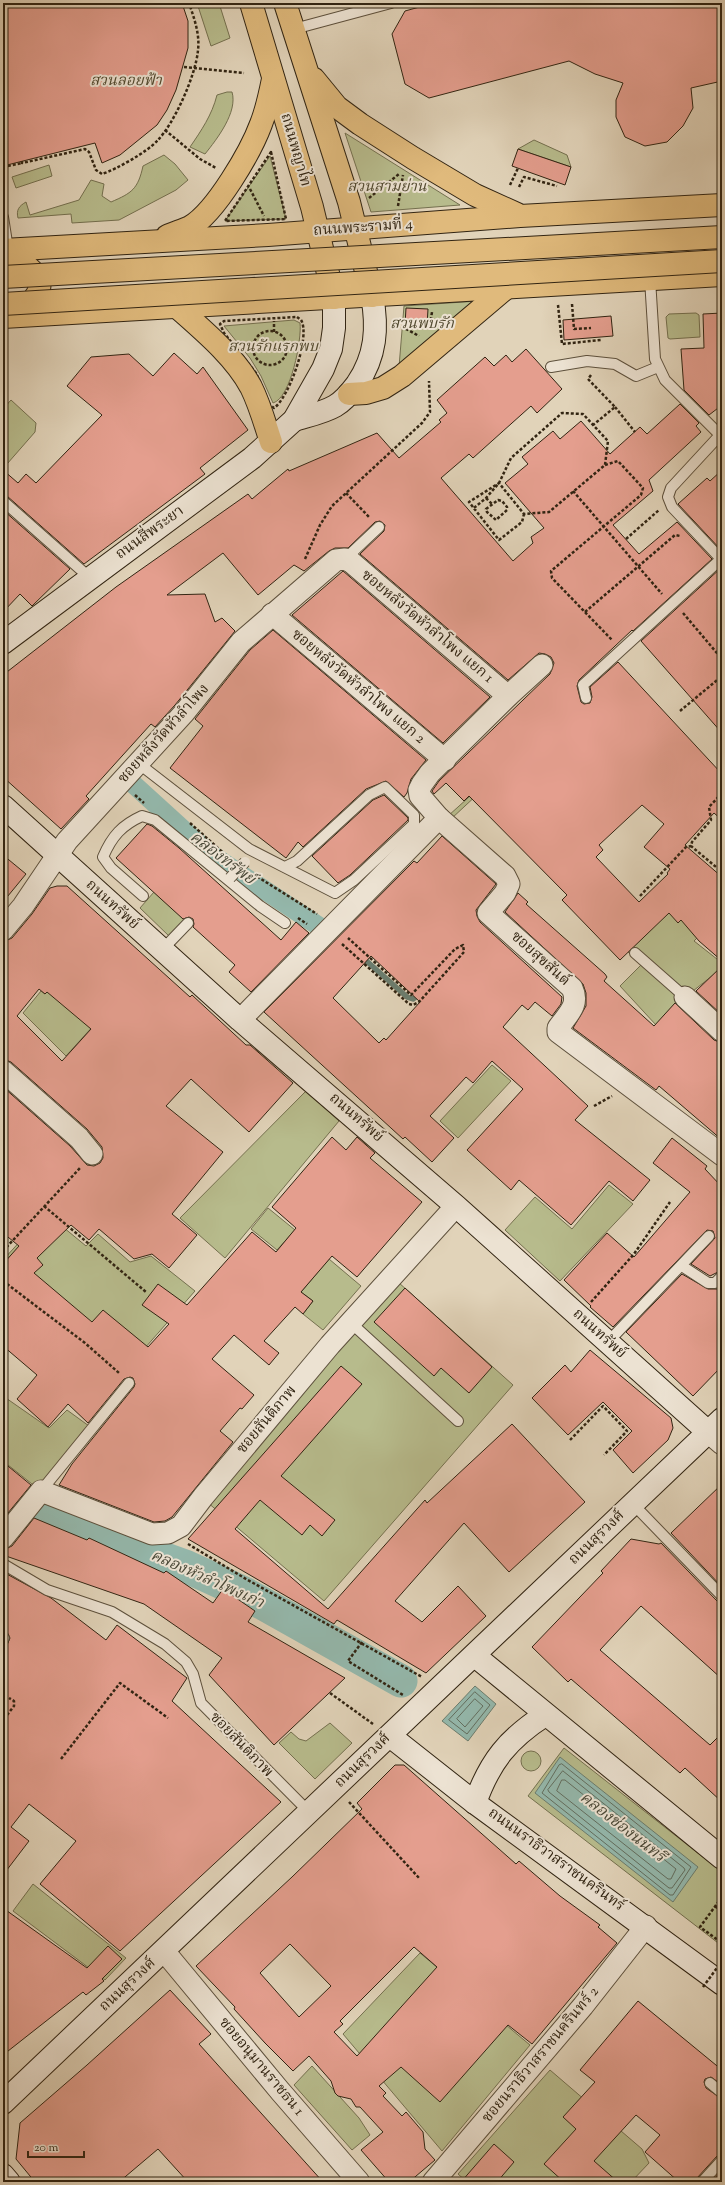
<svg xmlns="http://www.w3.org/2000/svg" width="725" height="2185" viewBox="0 0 725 2185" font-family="'Sorts Mill Goudy','Noto Serif Thai',serif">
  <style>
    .green { fill: #b7bb8c; stroke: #74704f }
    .water { fill: #94b8ac; stroke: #6c7d6e }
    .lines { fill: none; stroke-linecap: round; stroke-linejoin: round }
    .shore { stroke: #626e5f; stroke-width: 1 }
    .stream { stroke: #6c7d6e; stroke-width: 5.5 }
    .canal { stroke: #94b8ac; stroke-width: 19 }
    .river { stroke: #94b8ac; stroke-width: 33 }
    .building { fill: #e49e8e; stroke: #312412; fill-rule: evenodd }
    .lane-casing { stroke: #5d503c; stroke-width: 12 }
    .street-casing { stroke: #5d503c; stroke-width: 23 }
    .secondary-casing { stroke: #312412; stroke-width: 24 }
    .primary-casing { stroke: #312412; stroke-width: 24 }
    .path { stroke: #312412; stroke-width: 2.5; stroke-dasharray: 3 2; stroke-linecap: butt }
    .lane { stroke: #ece2d2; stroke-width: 10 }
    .street { stroke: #ece2d2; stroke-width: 21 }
    .secondary { stroke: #ece2d2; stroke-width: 22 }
    .primary { stroke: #e0ba7c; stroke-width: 22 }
    .lane-bridge-casing { stroke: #5d503c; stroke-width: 12; stroke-linecap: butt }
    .primary-bridge-casing { stroke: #312412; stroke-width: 24; stroke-linecap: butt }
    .path-bridge { stroke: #312412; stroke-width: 2.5; stroke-dasharray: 3 2; stroke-linecap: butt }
    .lane-bridge { stroke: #ece2d2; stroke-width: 10 }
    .primary-bridge { stroke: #e0ba7c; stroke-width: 22 }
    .labels { text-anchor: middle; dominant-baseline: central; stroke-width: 4; stroke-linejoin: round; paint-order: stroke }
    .park-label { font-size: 15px; font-style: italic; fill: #524a30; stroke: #ece2d2 }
    .street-label { font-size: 15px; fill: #312412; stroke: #ece2d2 }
    .water-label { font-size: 16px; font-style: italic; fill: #4a4938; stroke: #ece2d2 }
  </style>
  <rect width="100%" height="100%" fill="#e1d3b9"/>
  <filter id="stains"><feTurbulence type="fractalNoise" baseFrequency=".005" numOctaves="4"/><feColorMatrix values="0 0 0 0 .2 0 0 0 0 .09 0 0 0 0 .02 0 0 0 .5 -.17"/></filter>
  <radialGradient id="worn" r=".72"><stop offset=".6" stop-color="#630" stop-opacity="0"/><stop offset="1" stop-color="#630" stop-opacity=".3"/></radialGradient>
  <!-- green -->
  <g class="green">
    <path d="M197,3H219L230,38L211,46Z"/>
    <path d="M227,92H232C238,112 217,139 205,154L190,147C201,131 212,115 217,95Z"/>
    <path d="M345,133L460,205L371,212Z"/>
    <path d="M534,140L567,155L571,167L518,149Z"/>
    <path d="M164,155L175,164L188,180L176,190L119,220L72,223L71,214L18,218C16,210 19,206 26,202L30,215L79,200L91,180L104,184L102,196L111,202C132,193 138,189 143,166Z"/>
    <path d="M270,156L286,219L225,221Z"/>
    <path d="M49,165L52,176L16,188L12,177Z"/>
    <path d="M478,301L399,367L404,306Z"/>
    <path d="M696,313L699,315L700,337L670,339L668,338L666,317L669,314Z"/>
    <path d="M294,320L300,323C302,339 291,398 273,403L261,376L250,358L224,326Z"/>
    <path d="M11,400L36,423L35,432L7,464L3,461V409Z"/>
    <path d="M522,753L451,819L448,816L489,779Z"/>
    <path d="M154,892L186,921L170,937L140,908Z"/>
    <path d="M669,912L704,931L694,941L722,963V968L688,995L656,1025L620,986L642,964L628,952Z"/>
    <path d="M63,974L104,1014L66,1056L23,1013L41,991L45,994Z"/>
    <path d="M492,1065L511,1081L458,1138L440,1121Z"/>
    <path d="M306,1091L339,1121L225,1258L180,1218Z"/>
    <path d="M609,1185L633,1204L560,1281L505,1230L535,1197L572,1229Z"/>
    <path d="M268,1208L295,1230L277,1250L251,1229Z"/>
    <path d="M46,1213L86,1246L98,1234L130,1262L151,1256L195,1291L123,1373L3,1278V1260Z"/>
    <path d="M329,1259L361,1286L323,1330L303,1314L313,1301L301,1292Z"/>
    <path d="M398,1282L513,1385L324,1601L207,1502Z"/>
    <path d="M3,1396L49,1428L67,1410L89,1426L37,1488L3,1461Z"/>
    <path d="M330,1723L352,1743L315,1779L279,1743L291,1732L299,1739L306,1741Z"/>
    <path d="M564,1748L722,1872V1946L528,1796Z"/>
    <circle cx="531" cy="1761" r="10"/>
    <path d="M33,1884L126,1958L105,1980L13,1911Z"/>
    <path d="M420,1953L530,2045L442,2151L343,2034Z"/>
    <path d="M312,2066L359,2118L370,2135L352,2150L294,2085Z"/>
    <path d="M550,2070L642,2149L649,2163L631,2182H467L458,2174Z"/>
  </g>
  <!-- water -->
  <g class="water">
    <path d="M475,1686L496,1704L468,1741L442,1721Z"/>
    <path d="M560,1757L698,1867L673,1902L535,1793Z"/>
  </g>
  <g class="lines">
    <!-- shore -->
    <g class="shore">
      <path d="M475,1692L490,1705L467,1734L449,1720Z"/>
      <path d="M475,1699L483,1706L465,1727L457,1719Z"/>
      <path d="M562,1764L691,1867L673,1895H670L542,1793L559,1765Z"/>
      <path d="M563,1771L684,1868L685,1870L672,1888H669L549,1792L548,1790Z"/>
      <path d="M562,1780H565L676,1869L671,1879H668L557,1791Z"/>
    </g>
    <!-- stream -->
    <path class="stream" d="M362,957L407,997L413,999L421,993"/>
    <!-- canal -->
    <path class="canal" d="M131,782L209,853L320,927"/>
    <!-- river -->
    <path class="river" d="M3,1508L12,1514L45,1516L185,1566L244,1593L401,1681"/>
  </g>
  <!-- building -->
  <g class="building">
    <path d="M3,3H182L188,21V48L176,90L167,110L157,125L120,155L102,163L95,143L3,166Z"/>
    <path d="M434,3H722V81L691,88L693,108L683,126L667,142L645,146L625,137L616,117V100L623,83L595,74L569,61L429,98L405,84L392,34L405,11Z"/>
    <path d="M518,149L571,167L565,185L512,166Z"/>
    <path d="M406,308L428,309L427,326L405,325Z"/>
    <path d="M722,313V405L709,415L684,390L681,349L704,348L703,314Z"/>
    <path d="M611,316L613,336L564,340L563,320Z"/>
    <path d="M526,349L562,389L537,413L531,406L473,458L469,454L441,478L513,561L533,543L531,537L544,528L505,483L528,464L522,457L553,431L560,439L581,421L610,454L640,427L647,434L680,404L699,423L696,426L701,432L649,480L653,491L613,525L639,554L677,522L712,559L633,631L632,630L579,680L577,686L581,702L584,704L590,703L592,697L590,687L618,662L722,774V820L714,813L685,845L722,877V961L699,941L681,920L678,923L669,913L620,960L562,900L567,895L469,796L464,801L446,783L434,794L432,791L439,781L550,674L554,663L551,657L545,654L539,653L508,680L360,554L384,531L385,525L380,521L375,522L348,548H335L329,551L304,571L294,565L258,595L223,553L167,595L205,594L215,622L222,618L235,631L175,705L155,727L151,724L113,766L86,796L89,799L61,829L3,777V675L116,587L248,494L252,499L288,469L289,471L377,433L399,458L441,422L439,420L447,413L437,400L485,357L494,366L506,355L512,362ZM642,805L664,824L644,847L670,869L667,873L668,874L639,902L596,857L603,850L599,845Z"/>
    <path d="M174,353L197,374L203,367L248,430L200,468L205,474L84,564L7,496L3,495V470L18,483L26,474L36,483L102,415L67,386L91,357L129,354L153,376Z"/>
    <path d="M722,470V551L678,504L707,478L710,481Z"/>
    <path d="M3,510L70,569L32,606L20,594L3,612Z"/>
    <path d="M722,567V733L641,641Z"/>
    <path d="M343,571L490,697L443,743L292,615Z"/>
    <path d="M273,630L426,760L411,779L407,793L404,797L386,781L366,789L303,847L298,842L286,858L170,768L203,726L195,719L250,650Z"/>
    <path d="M384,795L408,818V820L350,875L338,883L312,856L373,800Z"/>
    <path d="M147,824L152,826L179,848L281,940L296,922L309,933L251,992L229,972L235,965L193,927L194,924L193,919L189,917L183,919L116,858Z"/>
    <path d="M442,836L496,884L476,910L477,916L480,922L562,997L561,1004L552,1016L535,1002L528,1010L522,1005L503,1027L588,1106L575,1120L650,1180L633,1201L609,1181L571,1225L519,1180L511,1190L467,1150L523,1089L492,1061L473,1083L466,1077L430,1116L454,1138L432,1162L405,1137L403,1139L264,1012L414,861L417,863ZM371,956L420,1002L386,1040L384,1038L379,1043L333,998Z"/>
    <path d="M3,855L26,874L3,902Z"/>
    <path d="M57,886H67L190,997L192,995L246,1045H250L293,1083L249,1132L191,1079L166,1106L223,1152L172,1214L197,1235L169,1268L152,1254L134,1259L99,1229L89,1240L71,1225L37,1258L43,1265L34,1273L92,1322L103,1310L148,1347L169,1324L142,1305L158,1284L187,1305L252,1232L276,1252L296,1228L272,1207L332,1137L346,1150L357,1137L375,1153L370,1158L422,1202L357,1277L332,1256L301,1292L313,1301L303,1314L295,1307L264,1341L279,1353L269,1365L234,1335L212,1359L254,1395L242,1409L240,1408L220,1431L233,1442L172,1517L165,1521L154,1522L59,1485L72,1464L134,1387L135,1384L133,1378L130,1377L124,1379L88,1423L68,1404L48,1427L17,1399L37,1375L3,1346V1264L19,1246L3,1233V1087L70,1146L87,1165L94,1166L100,1163L103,1158L102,1147L87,1129L11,1062L3,1059V942L12,938L32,914L50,888ZM39,989L45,994L47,992L91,1029L62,1061L17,1016Z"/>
    <path d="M518,893L528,902L526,904L605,974L607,977L604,981L654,1026L675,1003L714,1040L722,1043V1140L659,1086L656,1090L573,1028L586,1006V993L583,984L505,912Z"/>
    <path d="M722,966V1015L696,991Z"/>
    <path d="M672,1138L707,1166L705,1169L722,1187V1270L710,1276L691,1264L715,1238L713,1231L707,1230L613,1327L590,1307L591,1306L564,1280L607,1233L634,1257L690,1192L653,1163Z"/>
    <path d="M682,1274L708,1289H717L722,1285V1366L693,1396L626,1332Z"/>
    <path d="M405,1288L492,1367L469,1393L441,1368L434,1376L374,1322Z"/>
    <path d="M590,1350L671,1418L673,1428L668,1440L633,1473L613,1450L632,1431L603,1402L568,1435L532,1398L565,1365L571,1372Z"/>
    <path d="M341,1366L362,1384L281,1476L335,1520L322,1536L310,1525L302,1535L260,1500L235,1529L328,1609L425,1500L427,1503L512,1424L585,1502L509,1572L464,1523L395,1601L422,1622L458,1586L486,1616L426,1673L337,1620L334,1624L188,1539Z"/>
    <path d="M3,1462L31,1485L3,1519Z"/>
    <path d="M722,1484V1587L671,1533Z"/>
    <path d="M34,1518L87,1540L89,1538L164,1573L166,1571L213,1603L223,1589L255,1611L248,1622L345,1678L274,1745L209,1675L222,1658L144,1604L3,1555V1550L12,1546Z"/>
    <path d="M631,1539L659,1544L661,1543L717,1601L722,1602V1679L641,1606L600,1650L710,1745L722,1733V1802L685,1768L680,1773L571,1679L568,1682L532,1647L603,1573L601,1571Z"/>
    <path d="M3,1572L51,1598L106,1640L117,1625L187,1678L172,1701L281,1802L120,1951L40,1884L76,1841L29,1804L11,1827L29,1841L3,1875V1646L7,1645L10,1638L7,1632H3Z"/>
    <path d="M395,1765H404L516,1864L519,1861L560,1896L600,1925L598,1927L617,1943L532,2044L508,2025L440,2102L401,2067L379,2086L386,2093L383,2096L402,2116L406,2112L423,2132L425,2149L435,2160L409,2182H389L361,2150L383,2132L360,2107H356L351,2099L338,2096L335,2093L331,2081L309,2056L293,2071L265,2043L234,2009L235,2007L196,1966L292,1877L362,1809L357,1803ZM290,1944L331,1986L299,2017L260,1973ZM414,1947L437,1967L357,2056L334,2032L343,2024L340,2021Z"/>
    <path d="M3,1908L87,1968L108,1946L122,1959L102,1979L104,1981L86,1995L83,1992L3,2055Z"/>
    <path d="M170,1990L211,2034L199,2044L323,2182H188L158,2149L119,2182H35L16,2159L20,2123L87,2065Z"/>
    <path d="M638,2001L722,2070V2085L711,2077L705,2079L704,2082L706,2088L722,2099V2154L717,2156L697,2178L696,2182H679L645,2152L660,2135L636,2115L594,2161L618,2182H564L544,2164L576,2129L563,2117L595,2082L580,2070Z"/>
    <path d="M494,2144L514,2162L497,2182H461Z"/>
    <path d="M722,2170V2182H711Z"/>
  </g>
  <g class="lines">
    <defs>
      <g id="lane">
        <path d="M294,29L391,3"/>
        <path d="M3,217L8,249"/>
        <path d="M650,279L655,359L665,380L720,435"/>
        <path d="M551,367L587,361L615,364L636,376L658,367"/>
        <path d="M722,430L720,435L671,488L668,497L672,507L722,560"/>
        <path d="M3,501L89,577"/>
        <path d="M345,559L379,527"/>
        <path d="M586,698L583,685L721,559"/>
        <path d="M138,763L249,849L335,893L354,880L414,824V815L385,787L369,795L297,861L285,867"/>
        <path d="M143,896L111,868L103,857C112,836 122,825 142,816L155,820L260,906L285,923"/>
        <path d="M162,950L188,923"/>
        <path d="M635,953L685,997"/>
        <path d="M682,1266L708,1283H715L722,1276"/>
        <path d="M350,1322L458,1421"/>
        <path d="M608,1342L709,1236"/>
        <path d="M41,1491L129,1383"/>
        <path d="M633,1504L722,1596"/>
        <path d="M3,1564L47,1590L112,1612L165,1644L186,1662L193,1674L201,1703L205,1707L309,1812"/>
        <path d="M3,1640L4,1638"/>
        <path d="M710,2083L722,2093"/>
        <path d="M702,2182L722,2160"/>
      </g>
      <g id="street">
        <path d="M272,614L445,760"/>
        <path d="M542,665L508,696L430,773L422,784L419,790L420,796L439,818L505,876L509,884L505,893L488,913L572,988C580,1005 568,1014 558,1028V1032L722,1155"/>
        <path d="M3,930L23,906L67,841L184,713L241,642L336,560L345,559L351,562L508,696"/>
        <path d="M685,997L722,1031"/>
        <path d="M240,1020L439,818"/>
        <path d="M3,1071L79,1138L92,1154"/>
        <path d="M708,1432L722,1444"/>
        <path d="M3,1538L41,1491L152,1534L168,1533L181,1526L203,1497L330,1345L456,1206"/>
        <path d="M164,1951L280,2091L359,2182"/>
        <path d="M433,2182L583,2006L646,1926"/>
      </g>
      <g id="secondary">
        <path d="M294,420C307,416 323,413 335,406C344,401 351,392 357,384C376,356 378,328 372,296"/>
        <path d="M3,643L252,458L294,420L323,369L331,349L334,328V298"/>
        <path d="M3,806L240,1020L456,1206L708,1432"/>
        <path d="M475,1656L722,1858"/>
        <path d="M390,1736L475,1803L722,1984"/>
        <path d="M475,1803C490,1761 508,1739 545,1715"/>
        <path d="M3,2103L722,1419"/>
        <path d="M3,2175L9,2182"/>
      </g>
      <g id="primary">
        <path d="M251,3L312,207L334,298"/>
        <path d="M285,3L349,202L372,296"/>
        <path d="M314,79L337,107L360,124L413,158L475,195L517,214"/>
        <path d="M167,236C174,233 183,230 190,227C216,212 251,151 261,124C267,109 270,94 273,79"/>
        <path d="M3,250L268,235L520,216L722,205"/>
        <path d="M3,252C32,265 60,289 18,310"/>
        <path d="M178,308C204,331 235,357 251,387C260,405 265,424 271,442"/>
        <path d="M3,317L722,275"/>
        <path d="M349,394L366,393L383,388L402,376L506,288"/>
      </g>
    </defs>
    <!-- lane casing -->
    <use href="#lane" class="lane-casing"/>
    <!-- street casing -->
    <use href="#street" class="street-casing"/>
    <!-- secondary casing -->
    <use href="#secondary" class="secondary-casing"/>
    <!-- primary casing -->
    <use href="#primary" class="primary-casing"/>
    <!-- path -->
    <g class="path">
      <path d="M184,67L244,73"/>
      <path d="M165,130L200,159L216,168"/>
      <path d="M271,152L286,219L225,221Z"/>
      <path d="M22,161V163L85,149L89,152L96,170L102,174C117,169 147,152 157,141C174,124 196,75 198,50C200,34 194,18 189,3"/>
      <path d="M3,167L22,163"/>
      <path d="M510,185L518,168"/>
      <path d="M519,187L524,177L557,186"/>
      <path d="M250,189L264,216"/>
      <path d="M369,198L399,174"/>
      <path d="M398,206L403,175"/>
      <path d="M572,304L574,329L591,328"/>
      <path d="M558,305L562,344L601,340"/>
      <path d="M297,317L301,320C311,336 289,398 274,408L270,405L256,373L224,333L220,324L224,321Z"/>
      <path d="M397,324L419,336"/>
      <path d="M430,325L432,312"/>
      <circle cx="270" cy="348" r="17"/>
      <path d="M274,332V321"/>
      <path d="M287,350L301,351"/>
      <path d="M591,375L588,379L615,407L593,425"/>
      <path d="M615,407L635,432"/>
      <path d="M605,465L618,461L643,488L641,495L551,571L552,578L612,640"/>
      <path d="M573,491L662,594"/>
      <path d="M346,493L369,517"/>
      <path d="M486,498L492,504"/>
      <path d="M498,500L502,501L507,507V510L496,520L487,512L486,509Z"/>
      <path d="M474,508L486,498L499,483L511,458L562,413L583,414L608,441L605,465L549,512L524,514L499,483L469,502L499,540L522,522L524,514"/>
      <path d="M626,539L659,510"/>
      <path d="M305,559L320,525L332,506L422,423L430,412L429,381"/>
      <path d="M585,612L675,535L680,536"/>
      <path d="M683,613L722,659"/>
      <path d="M680,711L722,676"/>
      <path d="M722,793L709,807L711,820L692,842L691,846L722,872"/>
      <path d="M135,795L144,803"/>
      <path d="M190,823L229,858"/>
      <path d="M253,874L317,914"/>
      <path d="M640,896L686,847L691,846"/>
      <path d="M298,918L307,924"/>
      <path d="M342,944L409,1004L413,1005L419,1002L464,952L463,945L455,949L411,995L348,938"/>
      <path d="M594,1106L612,1096"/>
      <path d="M44,1206L146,1292"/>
      <path d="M3,1251L80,1168"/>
      <path d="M3,1281L85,1343L119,1373"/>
      <path d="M591,1302L634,1254L670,1202"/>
      <path d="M570,1440L603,1406L627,1431L604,1455"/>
      <path d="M188,1544L246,1579L422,1677"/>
      <path d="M362,1642L348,1661L403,1695"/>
      <path d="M330,1693L373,1724"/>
      <path d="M4,1719L14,1706V1701L9,1698"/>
      <path d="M61,1759L120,1683L168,1718"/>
      <path d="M349,1802L420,1879"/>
      <path d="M722,1897L700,1927L722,1943"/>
      <path d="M715,1906L722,1912"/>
    </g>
    <!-- lane -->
    <use href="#lane" class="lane"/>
    <!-- street -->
    <use href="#street" class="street"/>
    <!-- secondary -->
    <use href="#secondary" class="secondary"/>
    <!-- primary -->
    <use href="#primary" class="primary"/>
    <defs>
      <path id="lane-bridge" d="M230,878L245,862"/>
      <g id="primary-bridge">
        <path d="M3,277L722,237"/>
        <path d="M3,304L722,261"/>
      </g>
    </defs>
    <!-- lane-bridge casing -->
    <use href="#lane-bridge" class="lane-bridge-casing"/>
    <!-- primary-bridge casing -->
    <use href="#primary-bridge" class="primary-bridge-casing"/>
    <!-- path-bridge -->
    <path class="path-bridge" d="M703,1987L722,1961"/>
    <!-- lane-bridge -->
    <use href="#lane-bridge" class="lane-bridge"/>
    <!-- primary-bridge -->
    <use href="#primary-bridge" class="primary-bridge"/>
  </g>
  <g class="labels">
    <!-- park labels -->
    <g class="park-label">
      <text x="126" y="81">สวนลอยฟ้า</text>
      <text x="387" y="187">สวนสามย่าน</text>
      <text x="422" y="324">สวนพบรัก</text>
      <text x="273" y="347">สวนรักแรกพบ</text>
    </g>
    <!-- street labels -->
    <g class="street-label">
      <text transform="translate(295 150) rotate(74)">ถนนพญาไท</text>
      <text transform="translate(363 228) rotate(-4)">ถนนพระรามที่ 4</text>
      <text transform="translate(150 533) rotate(-36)">ถนนสี่พระยา</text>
      <text transform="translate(427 627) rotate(40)">ซอยหลังวัดหัวลำโพง แยก 1</text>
      <text transform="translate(358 687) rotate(40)">ซอยหลังวัดหัวลำโพง แยก 2</text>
      <text transform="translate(164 734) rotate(-48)">ซอยหลังวัดหัวลำโพง</text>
      <text transform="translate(112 905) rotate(42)">ถนนทรัพย์</text>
      <text transform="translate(540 959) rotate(42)">ซอยสุขสันต์</text>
      <text transform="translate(356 1118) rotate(41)">ถนนทรัพย์</text>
      <text transform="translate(599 1334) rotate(42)">ถนนทรัพย์</text>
      <text transform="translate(267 1420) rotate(-50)">ซอยสันติภาพ</text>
      <text transform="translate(597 1538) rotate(-44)">ถนนสุรวงศ์</text>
      <text transform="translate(241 1745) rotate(46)">ซอยสันติภาพ</text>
      <text transform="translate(363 1761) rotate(-44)">ถนนสุรวงศ์</text>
      <text transform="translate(556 1860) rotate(36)">ถนนนราธิวาสราชนครินทร์</text>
      <text transform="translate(128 1985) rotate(-43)">ถนนสุรวงศ์</text>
      <text transform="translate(541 2055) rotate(-50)">ซอยนราธิวาสราชนครินทร์ 2</text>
      <text transform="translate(261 2067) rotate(50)">ซอยอนุมานราชธน 1</text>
    </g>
    <!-- water labels -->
    <g class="water-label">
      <text transform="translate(222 859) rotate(37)">คลองทรัพย์</text>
      <text transform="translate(207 1580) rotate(24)">คลองหัวลำโพงเก่า</text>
      <text transform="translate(622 1828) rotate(38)">คลองช่องนนทรี</text>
    </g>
  </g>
  <!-- margin -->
  <rect width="725" height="2185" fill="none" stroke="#e1d3b9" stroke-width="16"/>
  <rect x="4" y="4" width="717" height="2177" fill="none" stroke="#312412" stroke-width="2"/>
  <rect x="8" y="8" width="709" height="2169" fill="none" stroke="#312412"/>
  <!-- scale -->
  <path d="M28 2151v6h56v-6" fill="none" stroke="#312412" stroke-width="2"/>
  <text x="34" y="2151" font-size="12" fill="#312412" stroke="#ece2d2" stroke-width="3" paint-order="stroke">20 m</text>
  <rect width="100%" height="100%" filter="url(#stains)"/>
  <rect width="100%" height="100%" fill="url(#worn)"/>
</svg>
